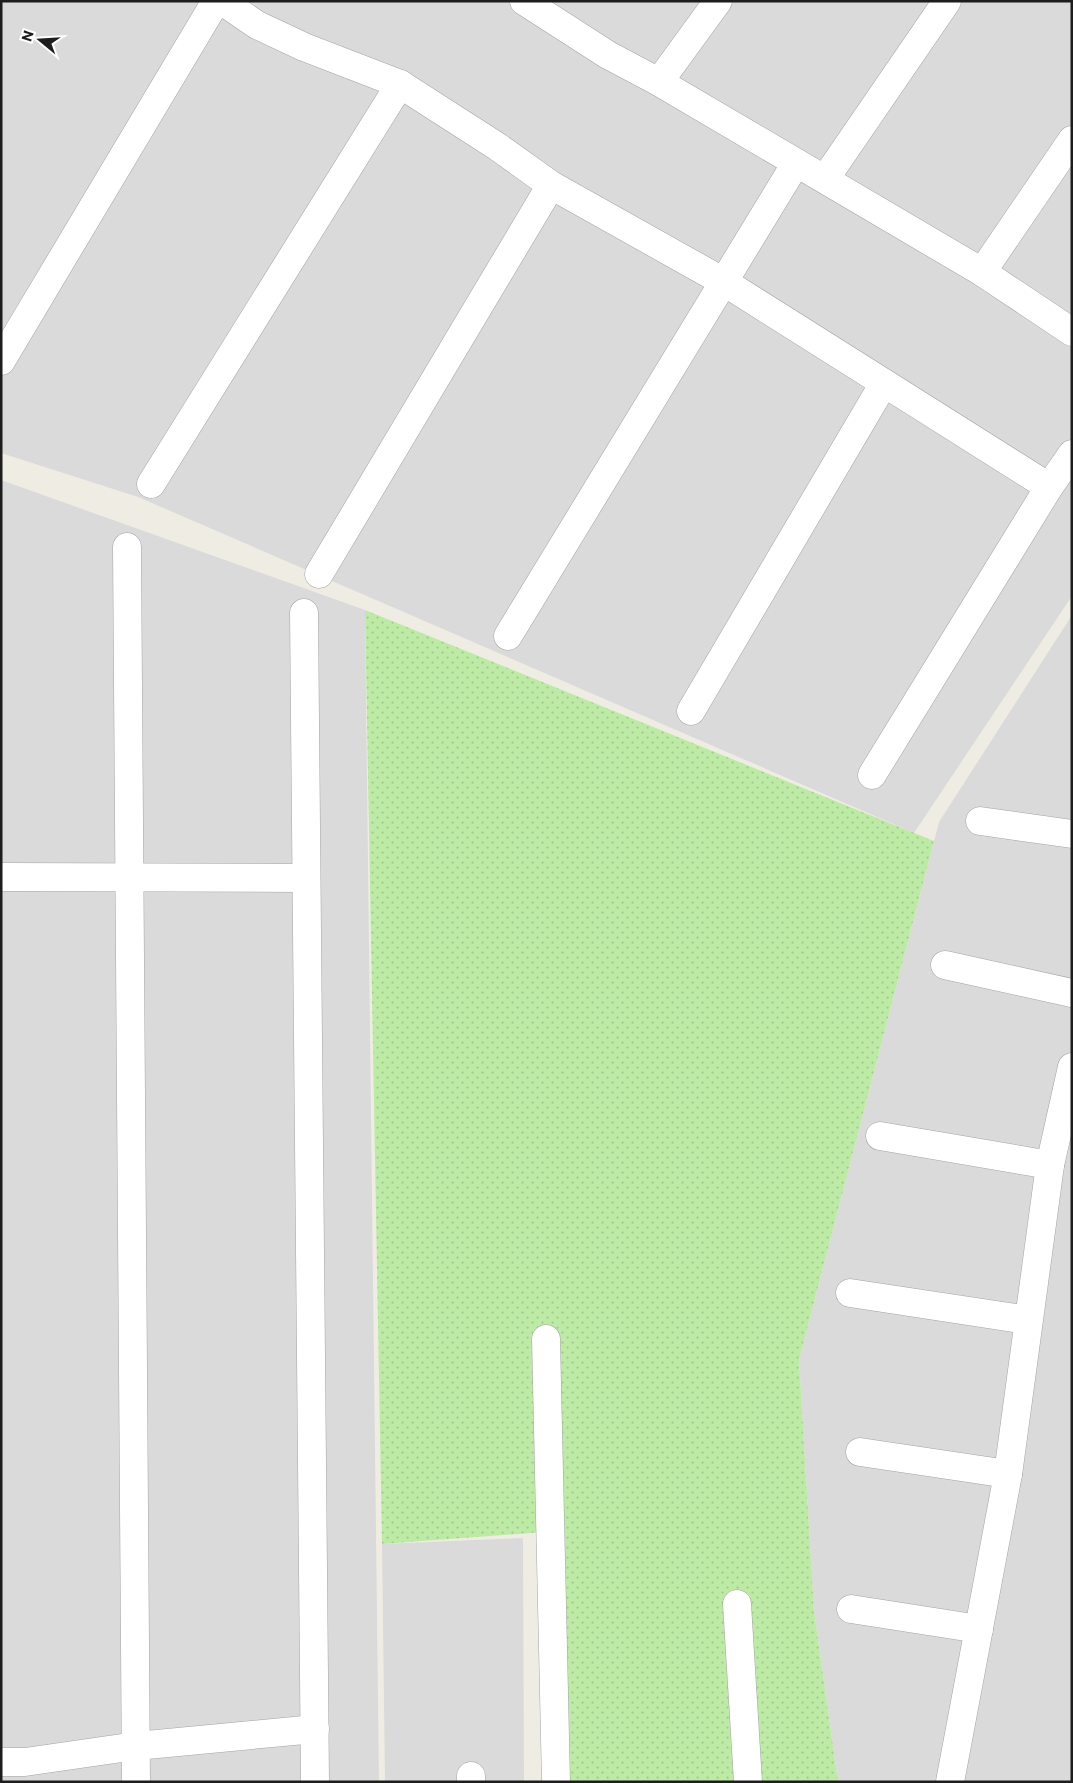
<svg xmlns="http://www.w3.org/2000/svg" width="1073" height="1783" viewBox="0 0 1073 1783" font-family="Commissioner,sans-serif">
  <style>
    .residential { fill: #dbdada }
    .grass { fill: url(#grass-dots) }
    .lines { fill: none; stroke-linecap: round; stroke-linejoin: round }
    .street-casing { stroke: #a4a4a4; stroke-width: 29 }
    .street { stroke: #fff; stroke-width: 28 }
  </style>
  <defs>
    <pattern id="grass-dots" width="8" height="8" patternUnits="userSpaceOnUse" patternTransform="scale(1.25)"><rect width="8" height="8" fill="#bdeba6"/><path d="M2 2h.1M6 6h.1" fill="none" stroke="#a2c98e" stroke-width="1.8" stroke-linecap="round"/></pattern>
  </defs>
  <rect width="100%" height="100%" fill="#efede3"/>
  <!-- residential -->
  <g class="residential">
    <path d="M1,1H1072V596L914,833L138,497L1,453Z"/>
    <path d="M1,480L365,610L379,1782H1Z"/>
    <path d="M1072,615V1782H838L814,1611L799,1360L939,822Z"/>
    <path d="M523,1538L524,1782H385L382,1544Z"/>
  </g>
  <!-- grass -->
  <path class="grass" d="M365,610L934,841L799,1360L814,1611L838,1782H556L557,1531L382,1544Z"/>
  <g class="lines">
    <defs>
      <g id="street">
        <path d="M222,1L257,25L304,47L400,84L498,147L551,185L724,282L1049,487"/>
        <path d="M524,1L608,55L659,82L982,272L1072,332"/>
        <path d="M659,82L718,1"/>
        <path d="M825,179L947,1"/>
        <path d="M982,272L1072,140"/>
        <path d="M1,361L216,1"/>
        <path d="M151,484L400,84"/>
        <path d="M127,547L136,1782"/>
        <path d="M319,574L551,185"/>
        <path d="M304,613L315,1782"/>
        <path d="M508,636L796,163"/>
        <path d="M691,711L884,383"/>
        <path d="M872,775L1049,487L1072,454"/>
        <path d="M980,821L1072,834"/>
        <path d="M1,877L306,878"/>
        <path d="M945,965L1072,993"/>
        <path d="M880,1136L1050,1165"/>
        <path d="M850,1293L1028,1320"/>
        <path d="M546,1339L556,1782"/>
        <path d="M860,1452L1008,1474"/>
        <path d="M737,1604L748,1782"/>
        <path d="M851,1609L979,1629"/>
        <path d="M1,1762H25L136,1746L315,1729"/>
        <path d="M471,1776V1782"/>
        <path d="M950,1782L1008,1474L1050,1165L1072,1067"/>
      </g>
    </defs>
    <!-- street casing -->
    <use href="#street" class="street-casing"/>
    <!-- street -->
    <use href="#street" class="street"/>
  </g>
  <!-- border -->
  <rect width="1073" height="1783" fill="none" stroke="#1d1d1d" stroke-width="5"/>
  <!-- north arrow -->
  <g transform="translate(40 40) rotate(288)" stroke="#ffffff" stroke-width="4" paint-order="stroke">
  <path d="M0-4L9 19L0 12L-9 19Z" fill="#1d1d1d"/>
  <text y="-8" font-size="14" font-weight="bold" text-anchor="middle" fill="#1d1d1d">N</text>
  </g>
</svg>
